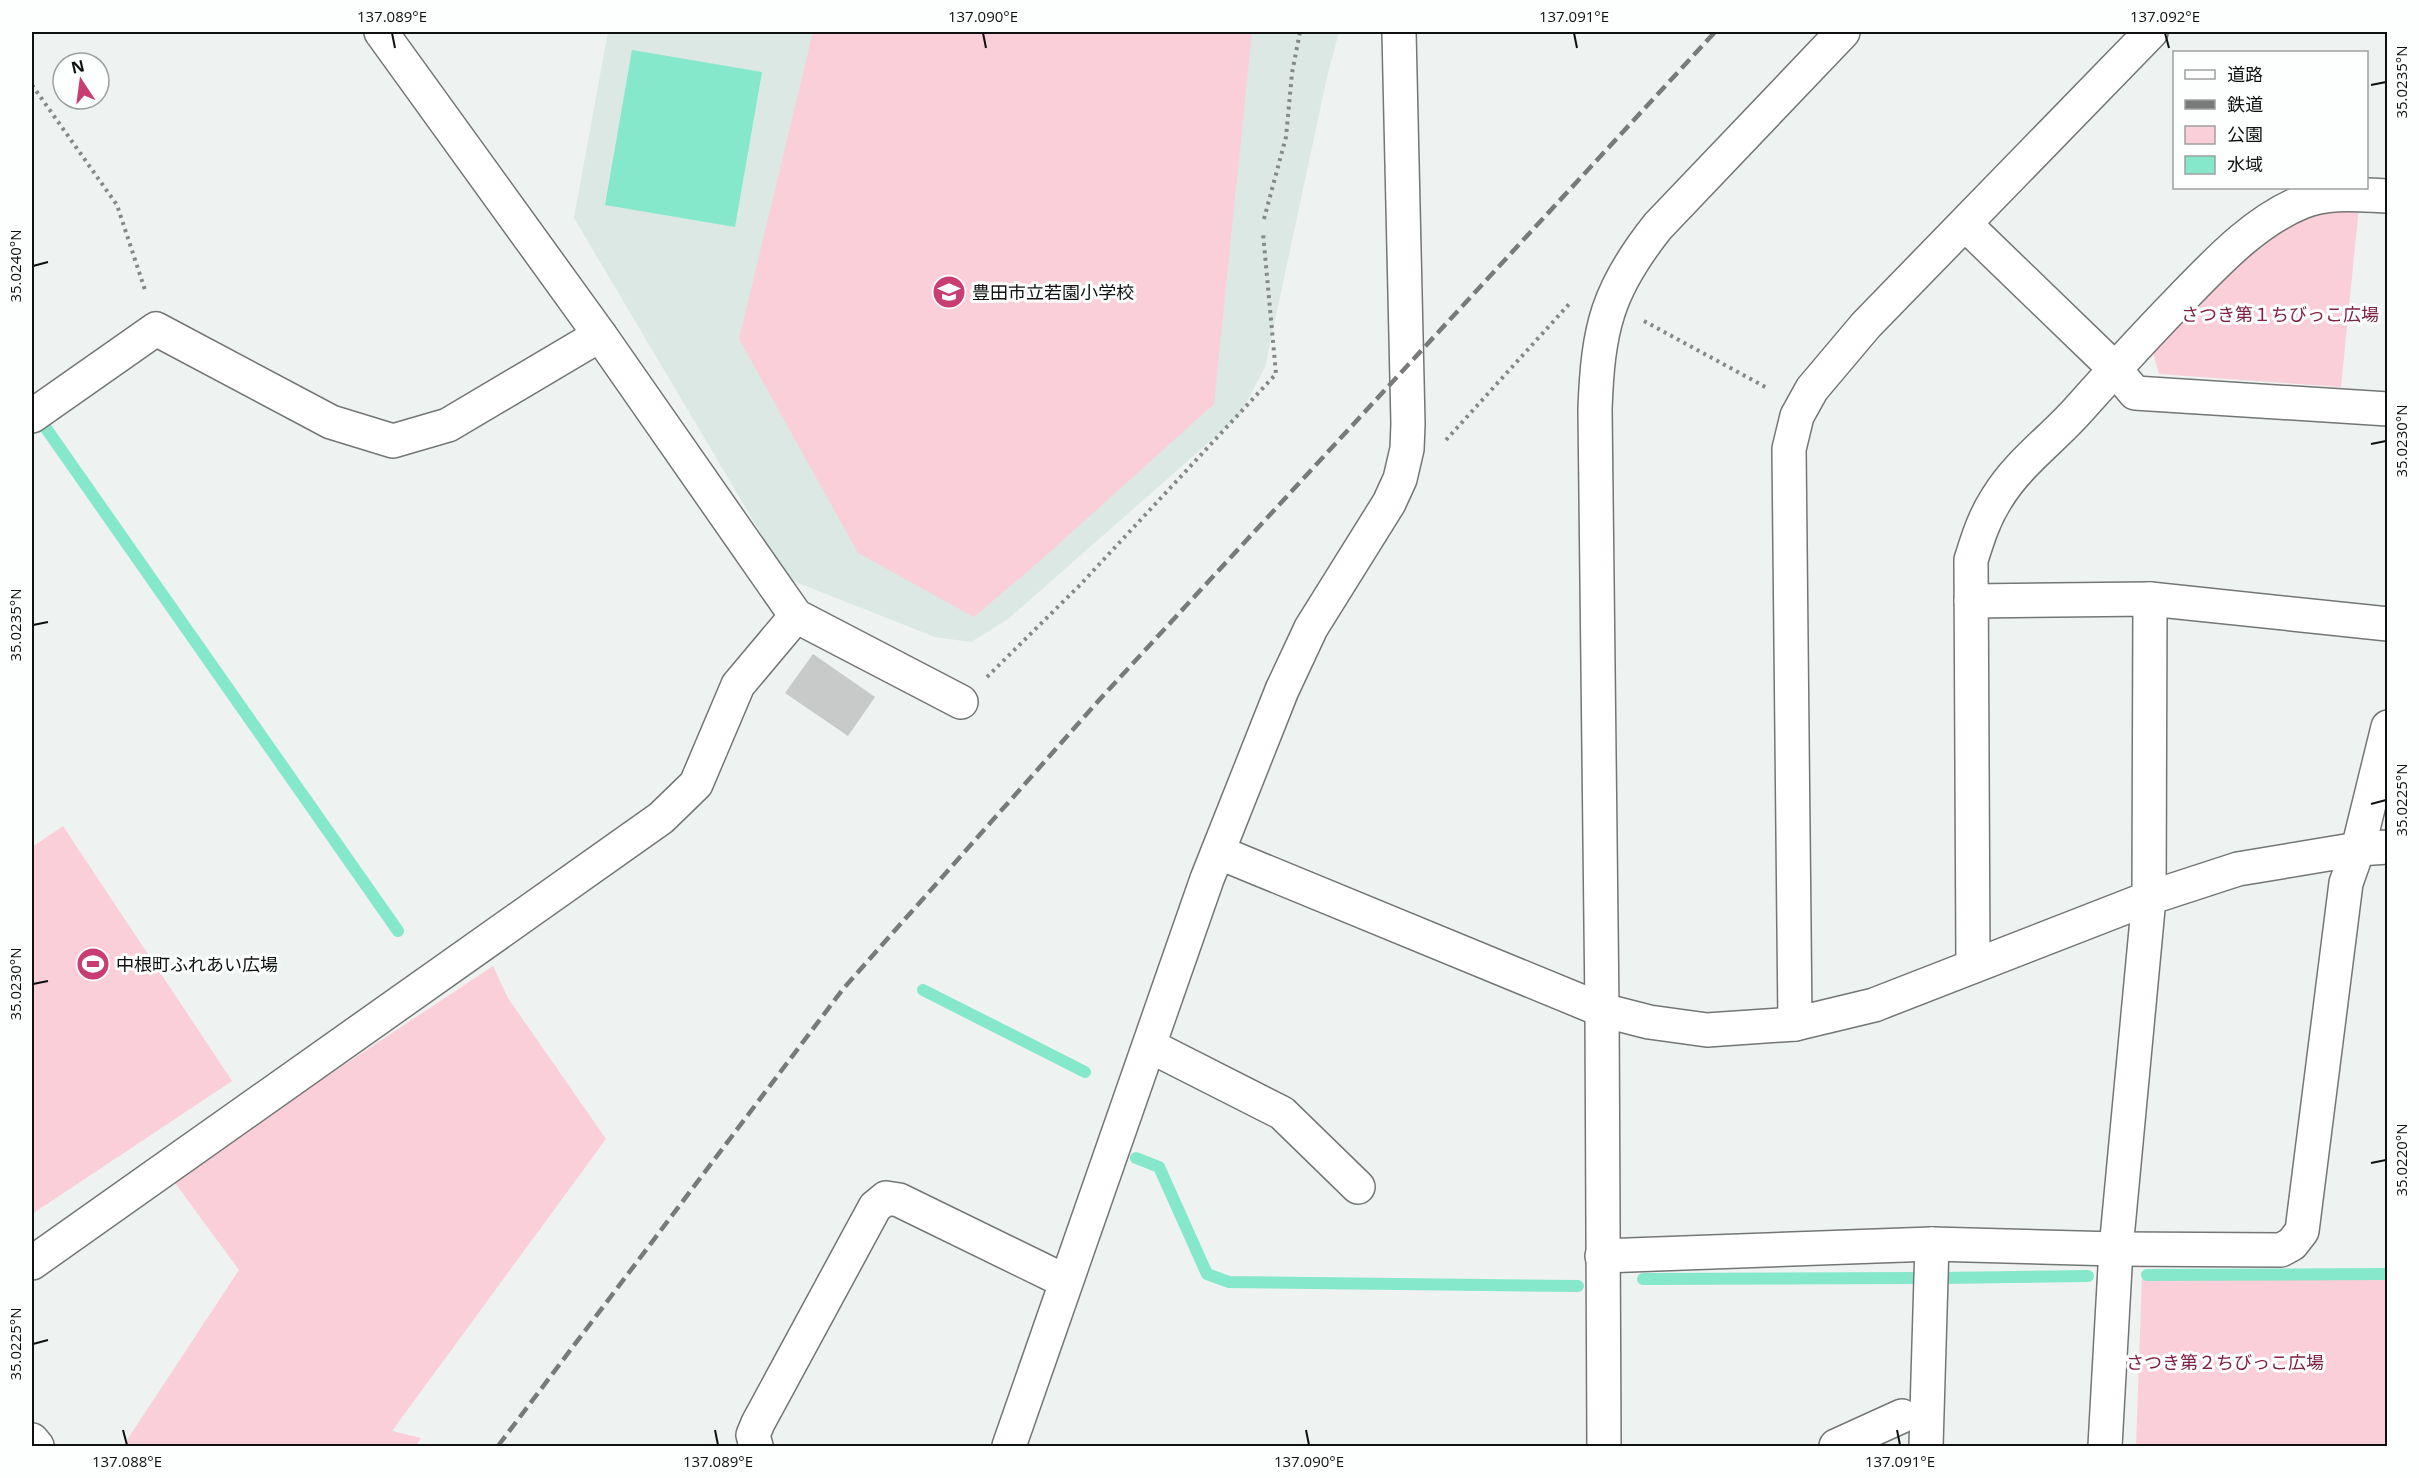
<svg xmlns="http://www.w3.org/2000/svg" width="2419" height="1478" viewBox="0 0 2419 1478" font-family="'Open Sans','Noto Sans JP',sans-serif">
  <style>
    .built { fill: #dbe8e3 }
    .green { fill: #fbcfda }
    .water { fill: #86e8ca }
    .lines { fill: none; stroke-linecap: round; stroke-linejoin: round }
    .stream { stroke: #86e8ca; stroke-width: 12 }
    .building { fill: #c7cac9 }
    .street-casing { stroke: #737675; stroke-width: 36 }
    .secondary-casing { stroke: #737675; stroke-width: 36 }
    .path { stroke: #858887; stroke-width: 4; stroke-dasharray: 3 4.5; stroke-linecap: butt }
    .street { stroke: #fff; stroke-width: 33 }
    .secondary { stroke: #fff; stroke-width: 33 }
    .rail { stroke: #787b7a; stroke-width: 4.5; stroke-dasharray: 12 6; stroke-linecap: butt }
    .ticks { fill: none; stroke: #0f1110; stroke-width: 2 }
    .labels { text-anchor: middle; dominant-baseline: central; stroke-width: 6; stroke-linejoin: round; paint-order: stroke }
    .poi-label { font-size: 18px; fill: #0f1110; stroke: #fdfffe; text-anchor: start }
    .park-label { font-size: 18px; fill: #7f2045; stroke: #fdfffe }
    .neatline { fill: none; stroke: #0f1110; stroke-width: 2 }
    .ticks-label { font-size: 15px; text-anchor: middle; fill: #0f1110 }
  </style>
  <rect width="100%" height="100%" fill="#eef2f1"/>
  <!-- built -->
  <path class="built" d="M608,32H1339L1327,77L1265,367L1240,415L1008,619L971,642L935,637L788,579L574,218Z"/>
  <!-- green -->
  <g class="green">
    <path d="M813,32H1252L1214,404L1041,560L974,617L858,553L739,339Z"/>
    <path d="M2359,207L2341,387L2159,374L2152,349L2212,279L2304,212Z"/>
    <path d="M63,826L232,1081L32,1214V847Z"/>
    <path d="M493,966L508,998L606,1139L392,1431L421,1438L416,1446H123L239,1270L172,1179Z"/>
    <path d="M2142,1276L2387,1279V1446H2136Z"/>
  </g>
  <!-- water -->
  <path class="water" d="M632,50L762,72L735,227L605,205Z"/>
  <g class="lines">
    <!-- stream -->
    <g class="stream">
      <path d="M43,424L398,931"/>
      <path d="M923,990L1085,1072"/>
      <path d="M1136,1158L1159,1167L1207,1274L1229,1282L1578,1286"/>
      <path d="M2147,1275L2388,1274"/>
      <path d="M1940,1278L2088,1276"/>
      <path d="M1643,1279L1918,1278"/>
    </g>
  </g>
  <!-- building -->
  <path class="building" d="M813,654L875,697L848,736L785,693Z"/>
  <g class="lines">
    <defs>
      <g id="street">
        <path d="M381,32L600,335L796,616L961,702"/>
        <path d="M1965,224L2114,368L2135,393L2388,409"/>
        <path d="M32,416L156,329L331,422L393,441L448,425L600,335"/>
        <path d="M1971,601L2150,599L2388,624"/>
        <path d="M1973,966L1971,560C1978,538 1984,518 1997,498C2019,462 2053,439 2080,408C2113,371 2147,334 2182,298C2217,262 2255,221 2302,202C2329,191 2359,195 2388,196"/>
        <path d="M1795,1024L1789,449L1797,416L1812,389L1866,325L2151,32"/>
        <path d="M1150,1046L1282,1113L1358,1187"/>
        <path d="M1602,1256L1932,1244L2116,1249L2281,1250L2292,1244L2302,1231L2346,883L2358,849L2388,727"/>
        <path d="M32,1263L661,818L696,784L738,685L796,616"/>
        <path d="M756,1446L753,1435L758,1423L875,1207L886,1198L899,1200L1065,1281"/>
        <path d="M1009,1446L1207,879L1282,690L1311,628L1389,503L1400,479L1407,449L1408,424L1399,32"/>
        <path d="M1604,1446L1602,1010L1595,409C1598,328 1607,290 1658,226L1843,32"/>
        <path d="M1836,1446L1902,1416"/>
        <path d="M1926,1446L1932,1244"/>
        <path d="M2105,1446L2116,1249L2149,898L2150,599"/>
      </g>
      <g id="secondary">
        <path d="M1218,852L1602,1010L1649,1022L1707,1030L1795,1024L1874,1005L2149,898L2238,869L2358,849L2388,847"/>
        <path d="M32,1440L37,1446"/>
      </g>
    </defs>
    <!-- street casing -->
    <use href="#street" class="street-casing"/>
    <!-- secondary casing -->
    <use href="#secondary" class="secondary-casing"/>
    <!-- path -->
    <g class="path">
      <path d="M32,85L117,205L146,293"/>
      <path d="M1264,219L1286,137L1292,73L1300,32"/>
      <path d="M1644,321L1769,389"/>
      <path d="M1446,440L1570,303"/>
      <path d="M987,677L1080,585L1276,374L1263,233"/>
    </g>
    <!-- street -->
    <use href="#street" class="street"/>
    <!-- secondary -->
    <use href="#secondary" class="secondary"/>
    <!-- rail -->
    <path class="rail" d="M498,1446L843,989L1101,698L1715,32"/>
  </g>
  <!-- ticks -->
  <path class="ticks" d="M392,33L395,48M983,33L986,48M1574,33L1577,48M2165,33L2169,48M2371,85L2386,82M33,266L48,262M2371,444L2386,441M33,625L48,622M2371,804L2386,800M33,984L48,981M2371,1163L2386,1160M33,1344L48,1340M123,1430L127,1445M715,1430L718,1445M1306,1430L1309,1445M1897,1430L1900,1445"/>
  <!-- icons -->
  <defs>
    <symbol id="school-disc" viewBox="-11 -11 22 22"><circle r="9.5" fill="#c83d72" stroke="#fdfffe"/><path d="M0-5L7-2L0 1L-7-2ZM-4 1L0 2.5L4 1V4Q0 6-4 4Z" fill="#fff"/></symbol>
    <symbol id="stadium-disc" viewBox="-11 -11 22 22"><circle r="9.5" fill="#c83d72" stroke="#fdfffe"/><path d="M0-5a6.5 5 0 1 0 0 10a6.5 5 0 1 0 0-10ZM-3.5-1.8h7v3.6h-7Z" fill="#fff"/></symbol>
  </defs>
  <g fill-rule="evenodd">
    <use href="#school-disc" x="930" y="273" width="38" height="38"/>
    <use href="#stadium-disc" x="74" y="945" width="38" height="38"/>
  </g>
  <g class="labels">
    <!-- poi labels -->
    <g class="poi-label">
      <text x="972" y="292">豊田市立若園小学校</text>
      <text x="116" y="964">中根町ふれあい広場</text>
    </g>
    <!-- park labels -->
    <g class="park-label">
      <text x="2280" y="314">さつき第１ちびっこ広場</text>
      <text x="2225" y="1362">さつき第２ちびっこ広場</text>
    </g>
  </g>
  <!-- border -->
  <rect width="2419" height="1478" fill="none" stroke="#fdfffe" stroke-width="66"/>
  <!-- legend -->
  <rect x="2173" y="51" width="195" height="138" fill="#fdfffe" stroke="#9ea09f" stroke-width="1.5"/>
  <rect x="2185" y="70" width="30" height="9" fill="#ffffff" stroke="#9ea09f" stroke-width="1.5"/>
  <text x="2227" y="81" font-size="18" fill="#0f1110">道路</text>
  <rect x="2185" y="100" width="30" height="9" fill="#787b7a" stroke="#9ea09f" stroke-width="1.5"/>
  <text x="2227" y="111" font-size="18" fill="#0f1110">鉄道</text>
  <rect x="2185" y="126" width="30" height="18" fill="#fbcfda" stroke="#9ea09f" stroke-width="1.5"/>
  <text x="2227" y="141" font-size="18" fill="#0f1110">公園</text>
  <rect x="2185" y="156" width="30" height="18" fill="#86e8ca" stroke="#9ea09f" stroke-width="1.5"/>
  <text x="2227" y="171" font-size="18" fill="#0f1110">水域</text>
  <!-- north arrow -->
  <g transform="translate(81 81) rotate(347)"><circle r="28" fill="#fdfffe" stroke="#9ea09f" stroke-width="1.5"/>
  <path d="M0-4.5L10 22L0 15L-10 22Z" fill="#c83d72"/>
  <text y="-9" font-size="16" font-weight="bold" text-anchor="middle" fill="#0f1110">N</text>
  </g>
  <rect x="33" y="33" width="2353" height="1412" class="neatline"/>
  <g class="ticks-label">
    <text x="392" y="22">137.089°E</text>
    <text x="983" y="22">137.090°E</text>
    <text x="1574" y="22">137.091°E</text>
    <text x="2165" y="22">137.092°E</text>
    <text transform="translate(2402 82) rotate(-90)" y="5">35.0235°N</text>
    <text transform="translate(16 266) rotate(-90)" y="5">35.0240°N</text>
    <text transform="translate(2402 441) rotate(-90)" y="5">35.0230°N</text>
    <text transform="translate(16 625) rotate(-90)" y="5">35.0235°N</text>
    <text transform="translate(2402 800) rotate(-90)" y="5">35.0225°N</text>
    <text transform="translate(16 984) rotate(-90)" y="5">35.0230°N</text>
    <text transform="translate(2402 1160) rotate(-90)" y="5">35.0220°N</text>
    <text transform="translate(16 1344) rotate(-90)" y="5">35.0225°N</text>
    <text x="127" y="1467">137.088°E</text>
    <text x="718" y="1467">137.089°E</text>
    <text x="1309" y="1467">137.090°E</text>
    <text x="1900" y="1467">137.091°E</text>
  </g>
</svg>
